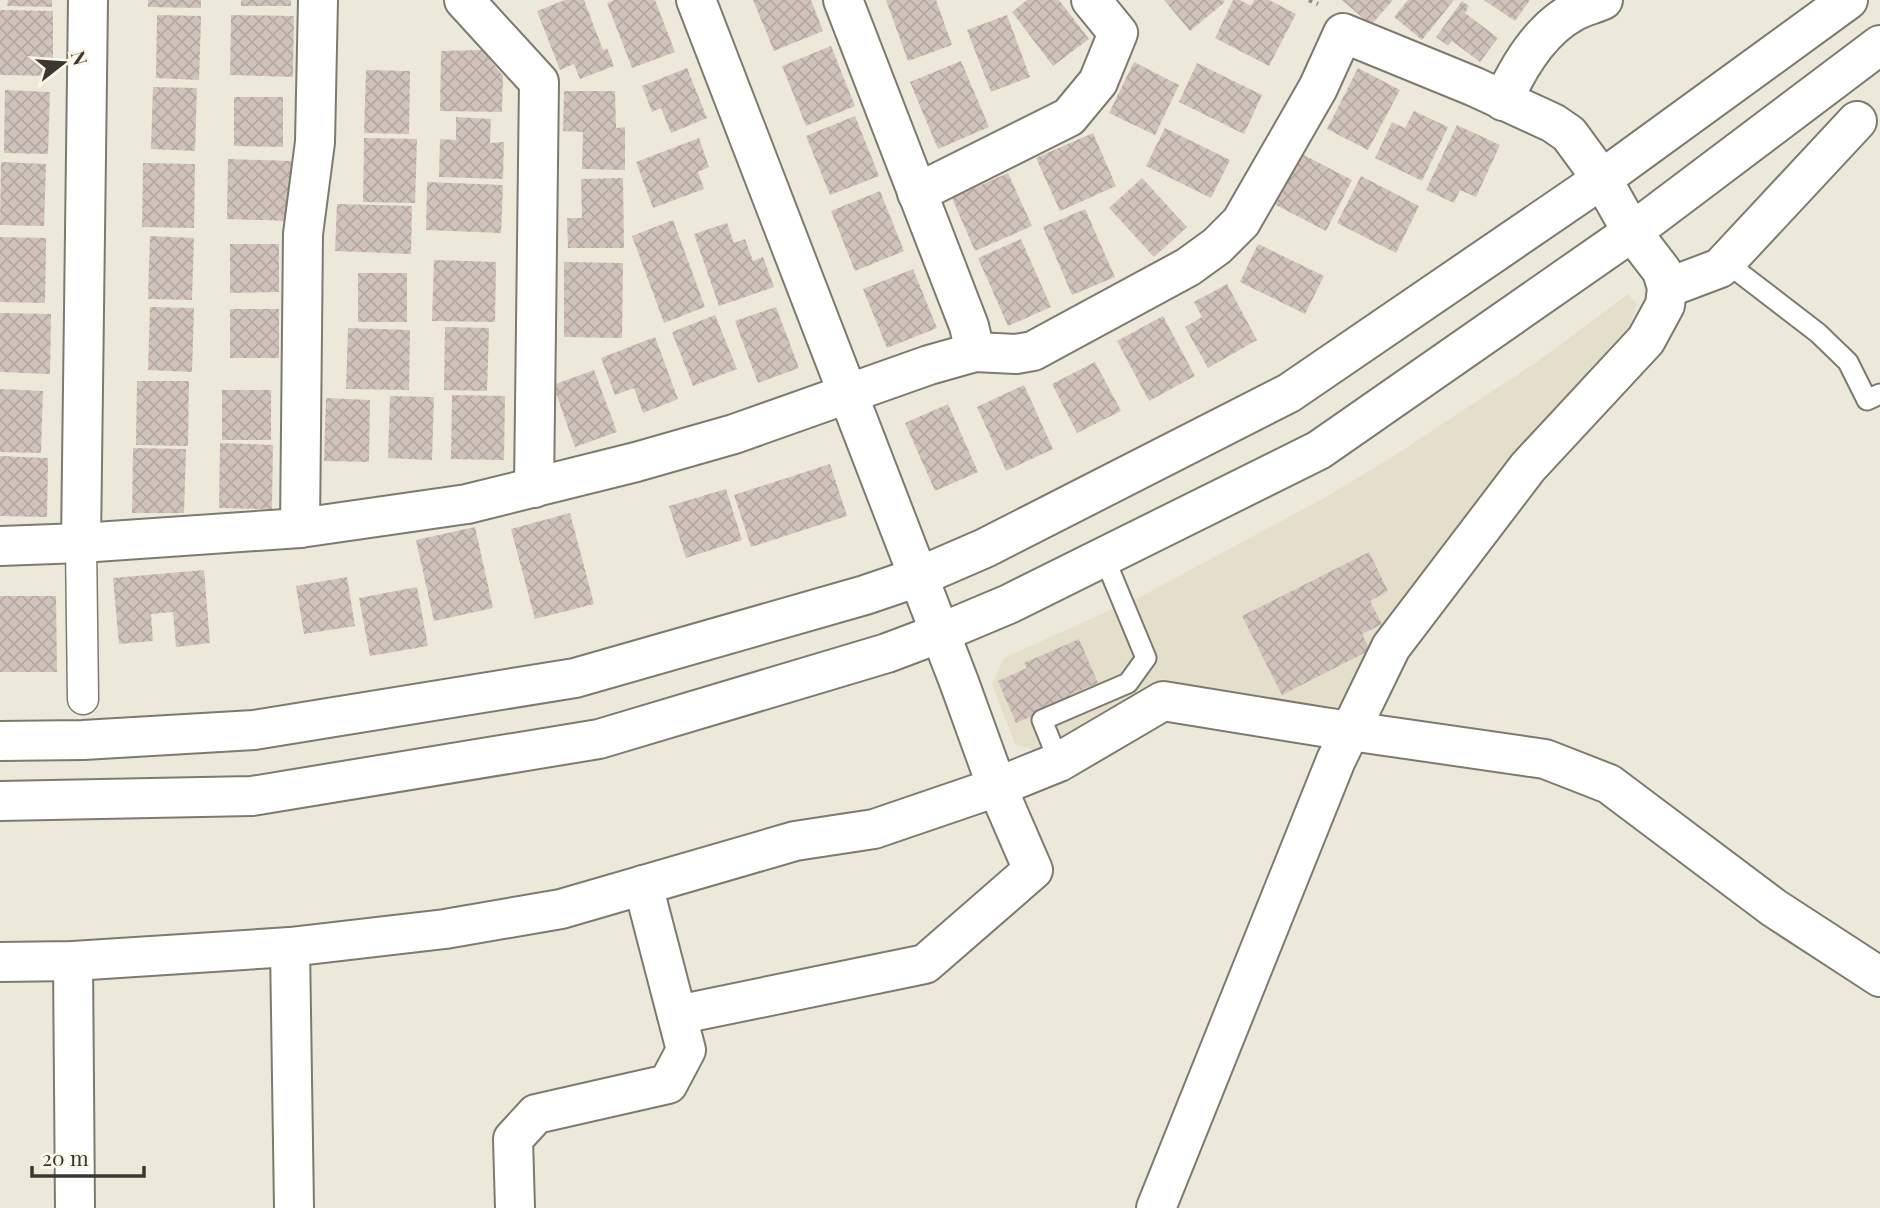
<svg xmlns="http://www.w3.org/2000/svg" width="1880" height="1208" viewBox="0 0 1880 1208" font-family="'Playfair Display',serif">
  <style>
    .built { fill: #e4dfca }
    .building { fill: url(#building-cross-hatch) }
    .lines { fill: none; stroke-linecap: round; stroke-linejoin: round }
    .service-casing { stroke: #7d7a6e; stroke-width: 23 }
    .pedestrian-casing { stroke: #7d7a6e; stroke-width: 33 }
    .minor-casing { stroke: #7d7a6e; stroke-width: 42 }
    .tertiary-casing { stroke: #7d7a6e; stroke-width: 42 }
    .path { stroke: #8f8d83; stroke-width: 4.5; stroke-dasharray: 3.5 5; stroke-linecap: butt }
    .service { stroke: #fff; stroke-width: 19 }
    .pedestrian { stroke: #fff; stroke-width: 30 }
    .minor { stroke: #fff; stroke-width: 38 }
    .tertiary { stroke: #fff; stroke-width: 38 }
  </style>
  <defs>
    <pattern id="building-cross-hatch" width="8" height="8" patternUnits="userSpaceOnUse" patternTransform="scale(1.75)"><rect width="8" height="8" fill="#d1c3bc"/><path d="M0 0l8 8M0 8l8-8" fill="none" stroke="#b4a8a2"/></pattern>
  </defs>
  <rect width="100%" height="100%" fill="#ece9db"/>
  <!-- built -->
  <path class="built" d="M1628,294L1637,305L1625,339L1343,703L1327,711L1161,679L1067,738L1037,751L1015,744L992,684L1004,658L1142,596L1326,497L1392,457L1538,361Z"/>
  <!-- building -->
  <g class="building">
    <path d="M8,0H52V7L7,6Z"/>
    <path d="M148,0H201V8L148,7Z"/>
    <rect x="241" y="0" width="50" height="6"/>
    <path d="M565,0H584L603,50L607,48L614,66L580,79L574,64L560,70L537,11Z"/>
    <path d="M614,0H655L675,52L632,68L607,3Z"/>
    <path d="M753,0H811L823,31L774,51Z"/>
    <path d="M886,0H936L952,45L908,61Z"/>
    <path d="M1027,0H1059L1089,39L1053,66L1012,12Z"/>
    <path d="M1164,0H1223L1225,2L1190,31Z"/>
    <path d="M1233,0H1240L1251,6L1254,0H1269L1296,14L1269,66L1215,38Z"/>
    <path d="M1342,0H1393L1371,25Z"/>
    <path d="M1408,0H1454L1422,40L1394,17Z"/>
    <path d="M1484,0H1530L1515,21Z"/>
    <path d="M1462,1L1469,6L1465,13L1498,38L1480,62L1452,41L1448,46L1436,37Z"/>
    <path d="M0,10L53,11V76L0,75Z"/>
    <path d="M157,15L201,16L199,80L156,78Z"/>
    <path d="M231,15L294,16L293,77L230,75Z"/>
    <path d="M1007,15L1030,77L991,92L967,30Z"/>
    <path d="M831,46L855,106L806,126L782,66Z"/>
    <path d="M482,50L503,76L502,112L440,111L441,51Z"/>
    <path d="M961,61L989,127L938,149L910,82Z"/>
    <path d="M1134,62L1179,85L1155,135L1109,113Z"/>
    <path d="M1197,63L1262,95L1244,134L1179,102Z"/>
    <path d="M687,68L707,118L671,133L661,108L652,112L642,86Z"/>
    <path d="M1358,68L1400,90L1368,150L1327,129Z"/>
    <path d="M366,70L410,71L409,134L364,133Z"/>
    <path d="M153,87L197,88L195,151L151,149Z"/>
    <path d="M5,90L50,92L48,154L4,153Z"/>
    <path d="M564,91H615L616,128L625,127V170L582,169L583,132L563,131Z"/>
    <path d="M234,97H283V147L234,146Z"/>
    <path d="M1414,111L1448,127L1422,181L1375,158L1392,122L1405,128Z"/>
    <path d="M855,116L879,176L830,195L806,136Z"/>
    <path d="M456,117L491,119L490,143L504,142L503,179L439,177L440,139L456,140Z"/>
    <path d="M1457,125L1500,145L1476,197L1460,190L1454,203L1426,190Z"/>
    <path d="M1165,128L1230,160L1211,198L1146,166Z"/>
    <path d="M1093,133L1116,186L1060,211L1036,158Z"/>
    <path d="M364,138L417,139L415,203L363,202Z"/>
    <path d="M699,138L709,167L698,172L704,189L653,208L636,162Z"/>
    <path d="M1298,152L1352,180L1326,231L1272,203Z"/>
    <path d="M228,159L291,161L290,221L227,219Z"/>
    <path d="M1,162L46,164L44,226L0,225Z"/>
    <path d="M143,163L195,164L194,228L142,227Z"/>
    <path d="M1008,173L1032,226L975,251L952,198Z"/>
    <path d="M1361,176L1419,206L1396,253L1337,223Z"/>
    <path d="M623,178L624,248H568L567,218H582L581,179Z"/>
    <path d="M1142,178L1187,227L1154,257L1109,208Z"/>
    <path d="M427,182L503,185L501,233L426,230Z"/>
    <path d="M880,191L904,251L855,271L831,211Z"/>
    <path d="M337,204L412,206L411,254L335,251Z"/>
    <path d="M1085,209L1115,277L1072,295L1043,227Z"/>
    <path d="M673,220L705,307L664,323L632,236Z"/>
    <path d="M727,223L734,243L745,239L753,261L763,257L774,287L719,306L694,234Z"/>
    <path d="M150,236L194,238L192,300L148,299Z"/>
    <path d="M0,237L46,238L45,303L0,302Z"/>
    <path d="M1021,239L1051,307L1008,326L978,258Z"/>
    <path d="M230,244H279V292L230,293Z"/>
    <path d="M1258,244L1324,276L1305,314L1240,282Z"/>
    <path d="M434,260L496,262L495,322L432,321Z"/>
    <path d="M564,262L623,263L622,338L564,337Z"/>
    <path d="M913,269L937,328L887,348L863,289Z"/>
    <rect x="358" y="273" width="49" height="49"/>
    <path d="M1227,284L1257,340L1208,368L1185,327L1202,317L1194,302Z"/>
    <path d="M150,307L194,308L192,372L148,370Z"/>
    <path d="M776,307L799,368L758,383L735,321Z"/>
    <rect x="230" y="309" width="49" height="49"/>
    <path d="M0,313L51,314L50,374L0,372Z"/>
    <path d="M715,315L737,369L693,386L672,332Z"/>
    <path d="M1163,316L1195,376L1149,401L1117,341Z"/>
    <path d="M445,327L489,328L487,391L444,390Z"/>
    <path d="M348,328L410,330L409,390L346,389Z"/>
    <path d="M655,337L678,399L643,413L634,388L615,395L601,358Z"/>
    <path d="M1095,362L1121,411L1077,433L1052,384Z"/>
    <path d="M594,370L617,432L575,447L553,385Z"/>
    <path d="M137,381H189L188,446L136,445Z"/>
    <path d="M1024,385L1053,449L1006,471L977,407Z"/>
    <path d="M0,389L43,391L41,453L0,452Z"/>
    <rect x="222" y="390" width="49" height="50"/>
    <path d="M452,395L505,396L504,460L451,459Z"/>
    <path d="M390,396L434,397L432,460L388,458Z"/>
    <path d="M326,398L370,400L369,462L324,461Z"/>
    <path d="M948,404L978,472L935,491L905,423Z"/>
    <path d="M220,443L273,445L272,509L219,508Z"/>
    <path d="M133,448L186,449L184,513H132Z"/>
    <path d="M0,456L48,458L47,517L0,516Z"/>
    <path d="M830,464L847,516L751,547L734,495Z"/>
    <path d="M726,489L742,540L686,558L669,506Z"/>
    <path d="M570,513L594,604L535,619L511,529Z"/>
    <path d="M475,527L493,608L434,621L416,540Z"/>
    <path d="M1369,552L1388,591L1370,601L1382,624L1362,634L1370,650L1282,695L1242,616Z"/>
    <path d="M204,570L210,643L176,647L173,612L151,614L153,641L119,644L113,578Z"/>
    <path d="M347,577L355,626L304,634L296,586Z"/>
    <path d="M417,587L428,646L370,656L359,598Z"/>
    <path d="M0,596H56L57,672H0Z"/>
    <path d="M1079,639L1098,683L1069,695L1071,700L1016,723L998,681L1027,668L1024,663Z"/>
  </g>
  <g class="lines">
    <defs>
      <g id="service">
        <path d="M1720,268L1736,270L1818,333L1848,362L1867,400L1880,394"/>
        <path d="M1059,762L1042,720L1128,683L1146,658L1104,557"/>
      </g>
      <path id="pedestrian" d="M81,543L83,699"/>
      <g id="minor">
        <path d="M464,0L539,82L534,488"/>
        <path d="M696,0L959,682L997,787L1059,762L1163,701L1323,727L1545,759L1609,784L1774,908L1880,977"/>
        <path d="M843,0L969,326L975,352"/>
        <path d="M1503,101C1518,67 1540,30 1573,12C1582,7 1594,4 1603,0"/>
        <path d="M917,193L1069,117L1098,82L1118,33L1091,0"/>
        <path d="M1667,288L1720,268L1857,121"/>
        <path d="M300,528L303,234L315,142L318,0"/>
        <path d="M81,543L88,0"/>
        <path d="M0,546L81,543L300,528L467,504L636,462L734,434L929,365L975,352L1016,354L1033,351L1188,267L1217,246L1241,222L1318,88L1343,33L1475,87L1553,123L1569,134L1602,179L1632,232L1662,271L1667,288L1665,305L1646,340L1528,467L1391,647L1336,760L1156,1208"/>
        <path d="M290,947L294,1208"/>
        <path d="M73,961L75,1208"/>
        <path d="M0,962L73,961L290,947L445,929L561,909L795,841L874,829L997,787L1033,870L925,964L677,1015"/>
        <path d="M515,1208L513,1139L536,1114L668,1084L686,1050L643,885"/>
      </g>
      <g id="tertiary">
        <path d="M0,741L83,740L254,730L575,678L865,595L918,577L985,548L1289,393L1602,179L1848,0"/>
        <path d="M0,801L252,796L599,739L887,653L940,633L1009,604L1319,450L1632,232L1880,45"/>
      </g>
    </defs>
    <!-- service casing -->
    <use href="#service" class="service-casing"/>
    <!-- pedestrian casing -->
    <use href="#pedestrian" class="pedestrian-casing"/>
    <!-- minor casing -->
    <use href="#minor" class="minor-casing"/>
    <!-- tertiary casing -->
    <use href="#tertiary" class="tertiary-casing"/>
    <!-- path -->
    <path class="path" d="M1309,0L1318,4"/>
    <!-- service -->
    <use href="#service" class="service"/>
    <!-- pedestrian -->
    <use href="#pedestrian" class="pedestrian"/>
    <!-- minor -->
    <use href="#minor" class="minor"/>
    <!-- tertiary -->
    <use href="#tertiary" class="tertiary"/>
  </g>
  <!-- north arrow -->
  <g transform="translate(63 63) rotate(73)" stroke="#faf6e8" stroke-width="5" paint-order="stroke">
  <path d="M0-5L12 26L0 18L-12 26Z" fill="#383731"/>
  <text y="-10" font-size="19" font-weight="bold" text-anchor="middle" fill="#383731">N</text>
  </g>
  <!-- scale -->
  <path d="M32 1166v10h112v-10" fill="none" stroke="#383731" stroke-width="3.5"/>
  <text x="42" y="1166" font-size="21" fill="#383731" stroke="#faf6e8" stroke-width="5" paint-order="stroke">20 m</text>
</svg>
